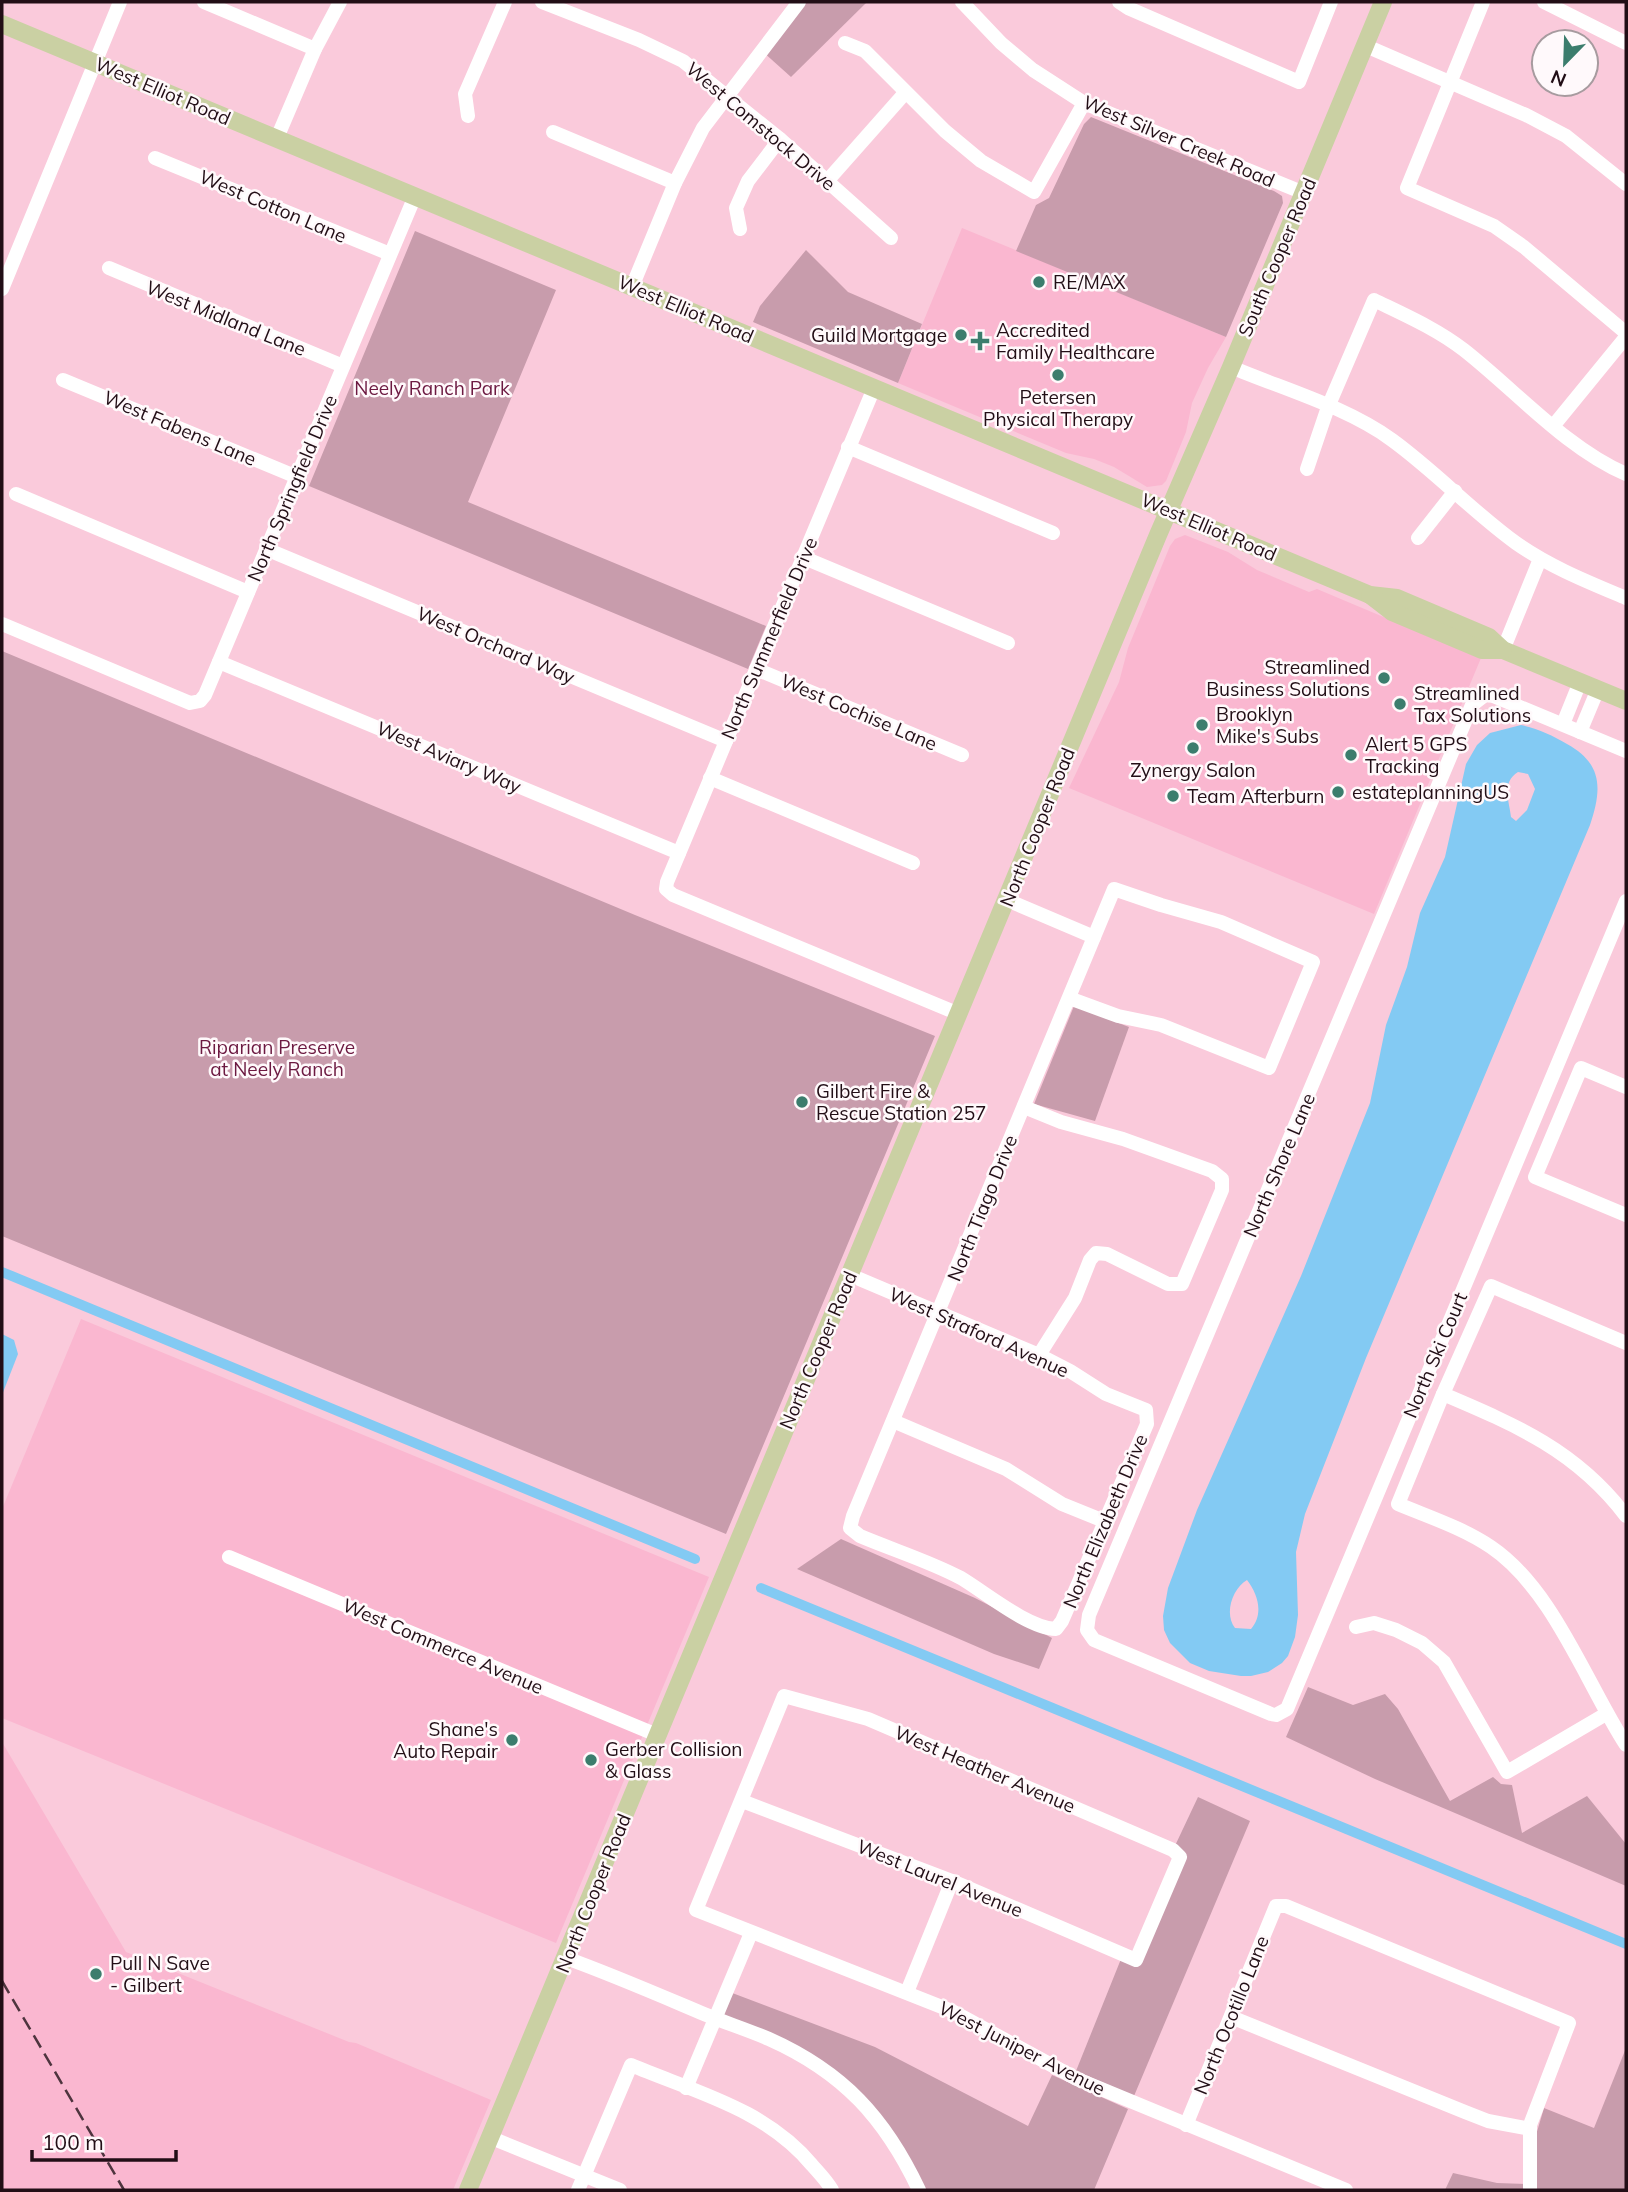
<svg xmlns="http://www.w3.org/2000/svg" width="1628" height="2192" viewBox="0 0 1628 2192" font-family="Mulish,sans-serif">
  <style>
    .built { fill: #fab7d0 }
    .green { fill: #c89cac }
    .water { fill: #83caf3; fill-rule: evenodd }
    .lines { fill: none; stroke-linecap: round; stroke-linejoin: round }
    .canal { stroke: #83caf3; stroke-width: 10 }
    .minor { stroke: #fff; stroke-width: 14 }
    .major { stroke: #cad0a3; stroke-width: 18 }
    .rail { stroke: #4e343e; stroke-width: 2.5; stroke-dasharray: 14 7; stroke-linecap: butt }
    .poi-dot { fill: #3c7d6d; stroke: #fff9fb; stroke-width: 2.5 }
    .labels { text-anchor: middle; dominant-baseline: central; stroke-width: 5; stroke-linejoin: round; paint-order: stroke }
    .street-label { font-size: 19px; fill: #220e16; stroke: #fff9fb }
    .poi-label { font-size: 19px; fill: #220e16; stroke: #fff9fb; text-anchor: start }
    .park-label { font-size: 19px; fill: #6c1941; stroke: #fff9fb }
  </style>
  <rect width="100%" height="100%" fill="#facadb"/>
  <!-- built -->
  <g class="built">
    <path d="M962,228L1226,337L1208,368L1192,403L1186,432L1166,481L1162,485L1147,487L1114,467L1094,459L1066,453L898,383Z"/>
    <path d="M1185,535L1228,552L1257,570L1309,592L1317,589L1481,658L1374,914L1069,788L1119,682L1128,648L1170,546L1175,539Z"/>
    <path d="M81,1319L709,1577L556,1943L2,1718V1509Z"/>
    <path d="M2,1742L126,1952L349,2042L356,2043L491,2100L453,2190H2Z"/>
  </g>
  <!-- green -->
  <g class="green">
    <path d="M799,2H867L791,77L761,50Z"/>
    <path d="M1091,117L1274,191L1282,196L1283,203L1226,337L1016,251L1036,205L1049,198L1084,124Z"/>
    <path d="M415,231L556,290L468,502L766,626L748,669L309,486Z"/>
    <path d="M806,250L848,292L922,324L898,383L753,322L760,306Z"/>
    <path d="M2,651L635,915L935,1036L726,1534L2,1236Z"/>
    <path d="M1074,1006L1129,1027L1095,1121L1034,1104Z"/>
    <path d="M841,1539L975,1598L1052,1638L1039,1669L994,1654L797,1569Z"/>
    <path d="M1308,1687L1353,1705L1385,1694L1398,1709L1450,1801L1493,1777L1501,1784L1512,1785L1522,1833L1587,1796L1626,1844V1886L1375,1779L1286,1737Z"/>
    <path d="M1198,1797L1250,1821L1134,2096L1076,2071L1123,1954L1136,1960L1180,1857L1173,1850Z"/>
    <path d="M727,1991L875,2047L1028,2126L1052,2075L1128,2109L1094,2190H919L902,2155L813,2061L716,2019Z"/>
    <path d="M1626,2048V2190H1537L1536,2135L1544,2108L1594,2128Z"/>
    <path d="M1453,2173L1497,2183L1530,2184V2190H1445Z"/>
  </g>
  <!-- water -->
  <g class="water">
    <path d="M1521,725C1538,729 1552,735 1567,744C1603,764 1602,789 1590,825L1366,1358L1305,1514L1296,1552L1298,1615L1295,1637L1288,1656L1282,1663L1268,1672L1251,1676H1241L1209,1671L1190,1663L1170,1643L1164,1630L1163,1616L1168,1588L1197,1510L1301,1276L1370,1103L1386,1025L1407,967L1420,913L1445,857L1466,764L1477,745L1490,733ZM1518,772L1528,774L1535,789L1527,810L1516,821L1511,817C1509,800 1501,783 1518,772ZM1247,1580C1258,1594 1264,1614 1251,1629L1235,1628C1224,1614 1232,1589 1247,1580Z"/>
    <path d="M2,1334L14,1340L18,1354L2,1395Z"/>
  </g>
  <g class="lines">
    <!-- canal -->
    <g class="canal">
      <path d="M2,1272L695,1559"/>
      <path d="M761,1588L1626,1944"/>
    </g>
    <!-- minor -->
    <g class="minor">
      <path d="M204,2L315,49"/>
      <path d="M542,2L639,40L683,61L780,139L891,238"/>
      <path d="M962,2L1001,43L1033,70L1084,103L1304,193"/>
      <path d="M1119,2L1128,8L1299,82L1331,2"/>
      <path d="M1483,2L1407,188L1494,226L1524,247L1626,333"/>
      <path d="M1544,2L1626,43"/>
      <path d="M845,43L865,51L945,131L981,161L1034,192L1084,103"/>
      <path d="M1366,46L1526,115L1566,136L1626,184"/>
      <path d="M468,116L465,94L505,2"/>
      <path d="M553,132L675,183"/>
      <path d="M277,138L315,49L340,2"/>
      <path d="M155,158L390,254"/>
      <path d="M828,180L905,93"/>
      <path d="M740,229L736,208L748,181L780,139"/>
      <path d="M109,268L343,366"/>
      <path d="M632,287L675,183L703,128L799,2"/>
      <path d="M2,289L120,2"/>
      <path d="M1231,367C1283,389 1347,407 1392,440C1436,472 1473,512 1516,543C1550,567 1588,582 1626,598"/>
      <path d="M63,380L297,477"/>
      <path d="M874,388L667,882L666,889L673,895L959,1014"/>
      <path d="M1554,425L1626,337"/>
      <path d="M848,447L1053,533"/>
      <path d="M1307,469L1328,407L1374,300C1405,315 1437,329 1464,350C1515,390 1567,449 1626,474"/>
      <path d="M16,494L248,592"/>
      <path d="M1418,538L1455,491"/>
      <path d="M266,549L726,741"/>
      <path d="M802,557L1008,643"/>
      <path d="M2,624L190,703L200,701L205,695L415,196"/>
      <path d="M1503,650L1540,559"/>
      <path d="M219,662L679,853"/>
      <path d="M756,669L962,755"/>
      <path d="M1563,724L1580,682"/>
      <path d="M1580,732L1598,689"/>
      <path d="M1626,751L1491,695H1485L1472,705L1089,1615L1087,1630L1094,1640L1271,1714L1276,1715L1287,1709L1626,901"/>
      <path d="M710,778L913,863"/>
      <path d="M1007,900L1094,937"/>
      <path d="M1626,1087L1581,1068L1535,1177L1626,1215"/>
      <path d="M1024,1107L1061,1122L1123,1139L1212,1171L1222,1179V1190L1182,1284H1168L1107,1254L1096,1253L1090,1260L1075,1298L1039,1355"/>
      <path d="M850,1275L1039,1355L1070,1371L1106,1394L1146,1410L1147,1424L1062,1621L1056,1629C1028,1628 986,1593 961,1578C929,1561 893,1550 860,1536L850,1528L853,1516L1114,889L1161,905L1221,922L1313,962L1269,1068L1161,1025L1118,1016L1069,998"/>
      <path d="M1626,1343L1491,1286L1443,1394L1398,1504C1429,1517 1463,1528 1491,1547C1553,1589 1586,1683 1626,1745"/>
      <path d="M1443,1394C1516,1425 1577,1451 1626,1516"/>
      <path d="M893,1421L1006,1469L1062,1504L1104,1521"/>
      <path d="M229,1557L657,1735"/>
      <path d="M1356,1627L1374,1623L1396,1630L1422,1643L1444,1662L1507,1772L1606,1714"/>
      <path d="M742,1801L952,1881L1136,1960L1180,1857L1173,1850L868,1719L784,1696L696,1910L952,2011L1077,2079L1346,2190"/>
      <path d="M566,1958C613,1975 659,1995 704,2014C726,2023 748,2030 769,2039C843,2072 885,2118 919,2190"/>
      <path d="M907,1992L952,1881"/>
      <path d="M1231,2017L1465,2112L1488,2121L1530,2129"/>
      <path d="M686,2088L751,1933"/>
      <path d="M1186,2125L1276,1906H1286L1569,2023L1530,2125V2190"/>
      <path d="M489,2137L620,2190"/>
      <path d="M578,2190L631,2065C695,2092 766,2109 812,2165C819,2173 827,2181 832,2190"/>
    </g>
    <!-- major -->
    <g class="major">
      <path d="M2,24L1370,595L1397,598L1489,637L1503,650L1626,701"/>
      <path d="M1370,595L1392,612L1482,650H1503"/>
      <path d="M468,2190L1158,535L1231,367L1383,2"/>
    </g>
    <!-- rail -->
    <path class="rail" d="M2,1981L124,2190"/>
  </g>
  <!-- markers -->
  <g class="poi-dot">
    <circle cx="1039" cy="282" r="7"/>
    <circle cx="961" cy="335" r="7"/>
    <path d="M976.5 330.5h7v7h7v7h-7v7h-7v-7h-7v-7h7z"/>
    <circle cx="1058" cy="375" r="7"/>
    <circle cx="1384" cy="678" r="7"/>
    <circle cx="1400" cy="704" r="7"/>
    <circle cx="1202" cy="725" r="7"/>
    <circle cx="1193" cy="748" r="7"/>
    <circle cx="1351" cy="755" r="7"/>
    <circle cx="1338" cy="792" r="7"/>
    <circle cx="1173" cy="796" r="7"/>
    <circle cx="802" cy="1102" r="7"/>
    <circle cx="512" cy="1740" r="7"/>
    <circle cx="591" cy="1760" r="7"/>
    <circle cx="96" cy="1974" r="7"/>
  </g>
  <g class="labels">
    <!-- street labels -->
    <g class="street-label">
      <text transform="translate(163 91) rotate(23)">West Elliot Road</text>
      <text transform="translate(761 126) rotate(40)">West Comstock Drive</text>
      <text transform="translate(1179 141) rotate(23)">West Silver Creek Road</text>
      <text transform="translate(273 206) rotate(23)">West Cotton Lane</text>
      <text transform="translate(1277 257) rotate(-67)">South Cooper Road</text>
      <text transform="translate(686 309) rotate(23)">West Elliot Road</text>
      <text transform="translate(226 318) rotate(22)">West Midland Lane</text>
      <text transform="translate(180 428) rotate(23)">West Fabens Lane</text>
      <text transform="translate(292 488) rotate(-67)">North Springfield Drive</text>
      <text transform="translate(1209 527) rotate(23)">West Elliot Road</text>
      <text transform="translate(769 638) rotate(-67)">North Summerfield Drive</text>
      <text transform="translate(496 645) rotate(23)">West Orchard Way</text>
      <text transform="translate(859 712) rotate(23)">West Cochise Lane</text>
      <text transform="translate(449 757) rotate(23)">West Aviary Way</text>
      <text transform="translate(1037 827) rotate(-68)">North Cooper Road</text>
      <text transform="translate(1279 1165) rotate(-67)">North Shore Lane</text>
      <text transform="translate(982 1208) rotate(-68)">North Tiago Drive</text>
      <text transform="translate(979 1332) rotate(24)">West Straford Avenue</text>
      <text transform="translate(818 1350) rotate(-67)">North Cooper Road</text>
      <text transform="translate(1435 1355) rotate(-67)">North Ski Court</text>
      <text transform="translate(1105 1521) rotate(-67)">North Elizabeth Drive</text>
      <text transform="translate(443 1646) rotate(23)">West Commerce Avenue</text>
      <text transform="translate(985 1769) rotate(23)">West Heather Avenue</text>
      <text transform="translate(940 1878) rotate(22)">West Laurel Avenue</text>
      <text transform="translate(593 1893) rotate(-68)">North Cooper Road</text>
      <text transform="translate(1231 2015) rotate(-68)">North Ocotillo Lane</text>
      <text transform="translate(1022 2048) rotate(27)">West Juniper Avenue</text>
    </g>
    <!-- poi labels -->
    <g class="poi-label">
      <text x="1053" y="282">RE/MAX</text>
      <text x="996" y="330">Accredited<tspan x="996" dy="22">Family Healthcare</tspan></text>
      <text x="947" y="335" text-anchor="end">Guild Mortgage</text>
      <text x="1058" y="397" text-anchor="middle">Petersen<tspan x="1058" dy="22">Physical Therapy</tspan></text>
      <text x="1370" y="667" text-anchor="end">Streamlined<tspan x="1370" dy="22">Business Solutions</tspan></text>
      <text x="1414" y="693">Streamlined<tspan x="1414" dy="22">Tax Solutions</tspan></text>
      <text x="1216" y="714">Brooklyn<tspan x="1216" dy="22">Mike's Subs</tspan></text>
      <text x="1365" y="744">Alert 5 GPS<tspan x="1365" dy="22">Tracking</tspan></text>
      <text x="1193" y="770" text-anchor="middle">Zynergy Salon</text>
      <text x="1352" y="792">estateplanningUS</text>
      <text x="1187" y="796">Team Afterburn</text>
      <text x="816" y="1091">Gilbert Fire &amp;<tspan x="816" dy="22">Rescue Station 257</tspan></text>
      <text x="498" y="1729" text-anchor="end">Shane's<tspan x="498" dy="22">Auto Repair</tspan></text>
      <text x="605" y="1749">Gerber Collision<tspan x="605" dy="22">&amp; Glass</tspan></text>
      <text x="110" y="1963">Pull N Save<tspan x="110" dy="22">- Gilbert</tspan></text>
    </g>
    <!-- park labels -->
    <g class="park-label">
      <text x="432" y="388">Neely Ranch Park</text>
      <text x="277" y="1047">Riparian Preserve<tspan x="277" dy="22">at Neely Ranch</tspan></text>
    </g>
  </g>
  <!-- border -->
  <rect width="1628" height="2192" fill="none" stroke="#220e16" stroke-width="7"/>
  <!-- north arrow -->
  <g transform="translate(1565 63) rotate(203)"><circle r="33" fill="#fff9fb" stroke="#a79b9f" stroke-width="2"/>
  <path d="M0-5L12 26L0 18L-12 26Z" fill="#3c7d6d"/>
  <text y="-10" font-size="19" font-weight="bold" text-anchor="middle" fill="#220e16">N</text>
  </g>
  <!-- scale -->
  <path d="M32 2150v10h144v-10" fill="none" stroke="#220e16" stroke-width="3.5"/>
  <text x="42" y="2150" font-size="21" fill="#220e16" stroke="#fff9fb" stroke-width="5" paint-order="stroke">100 m</text>
</svg>
